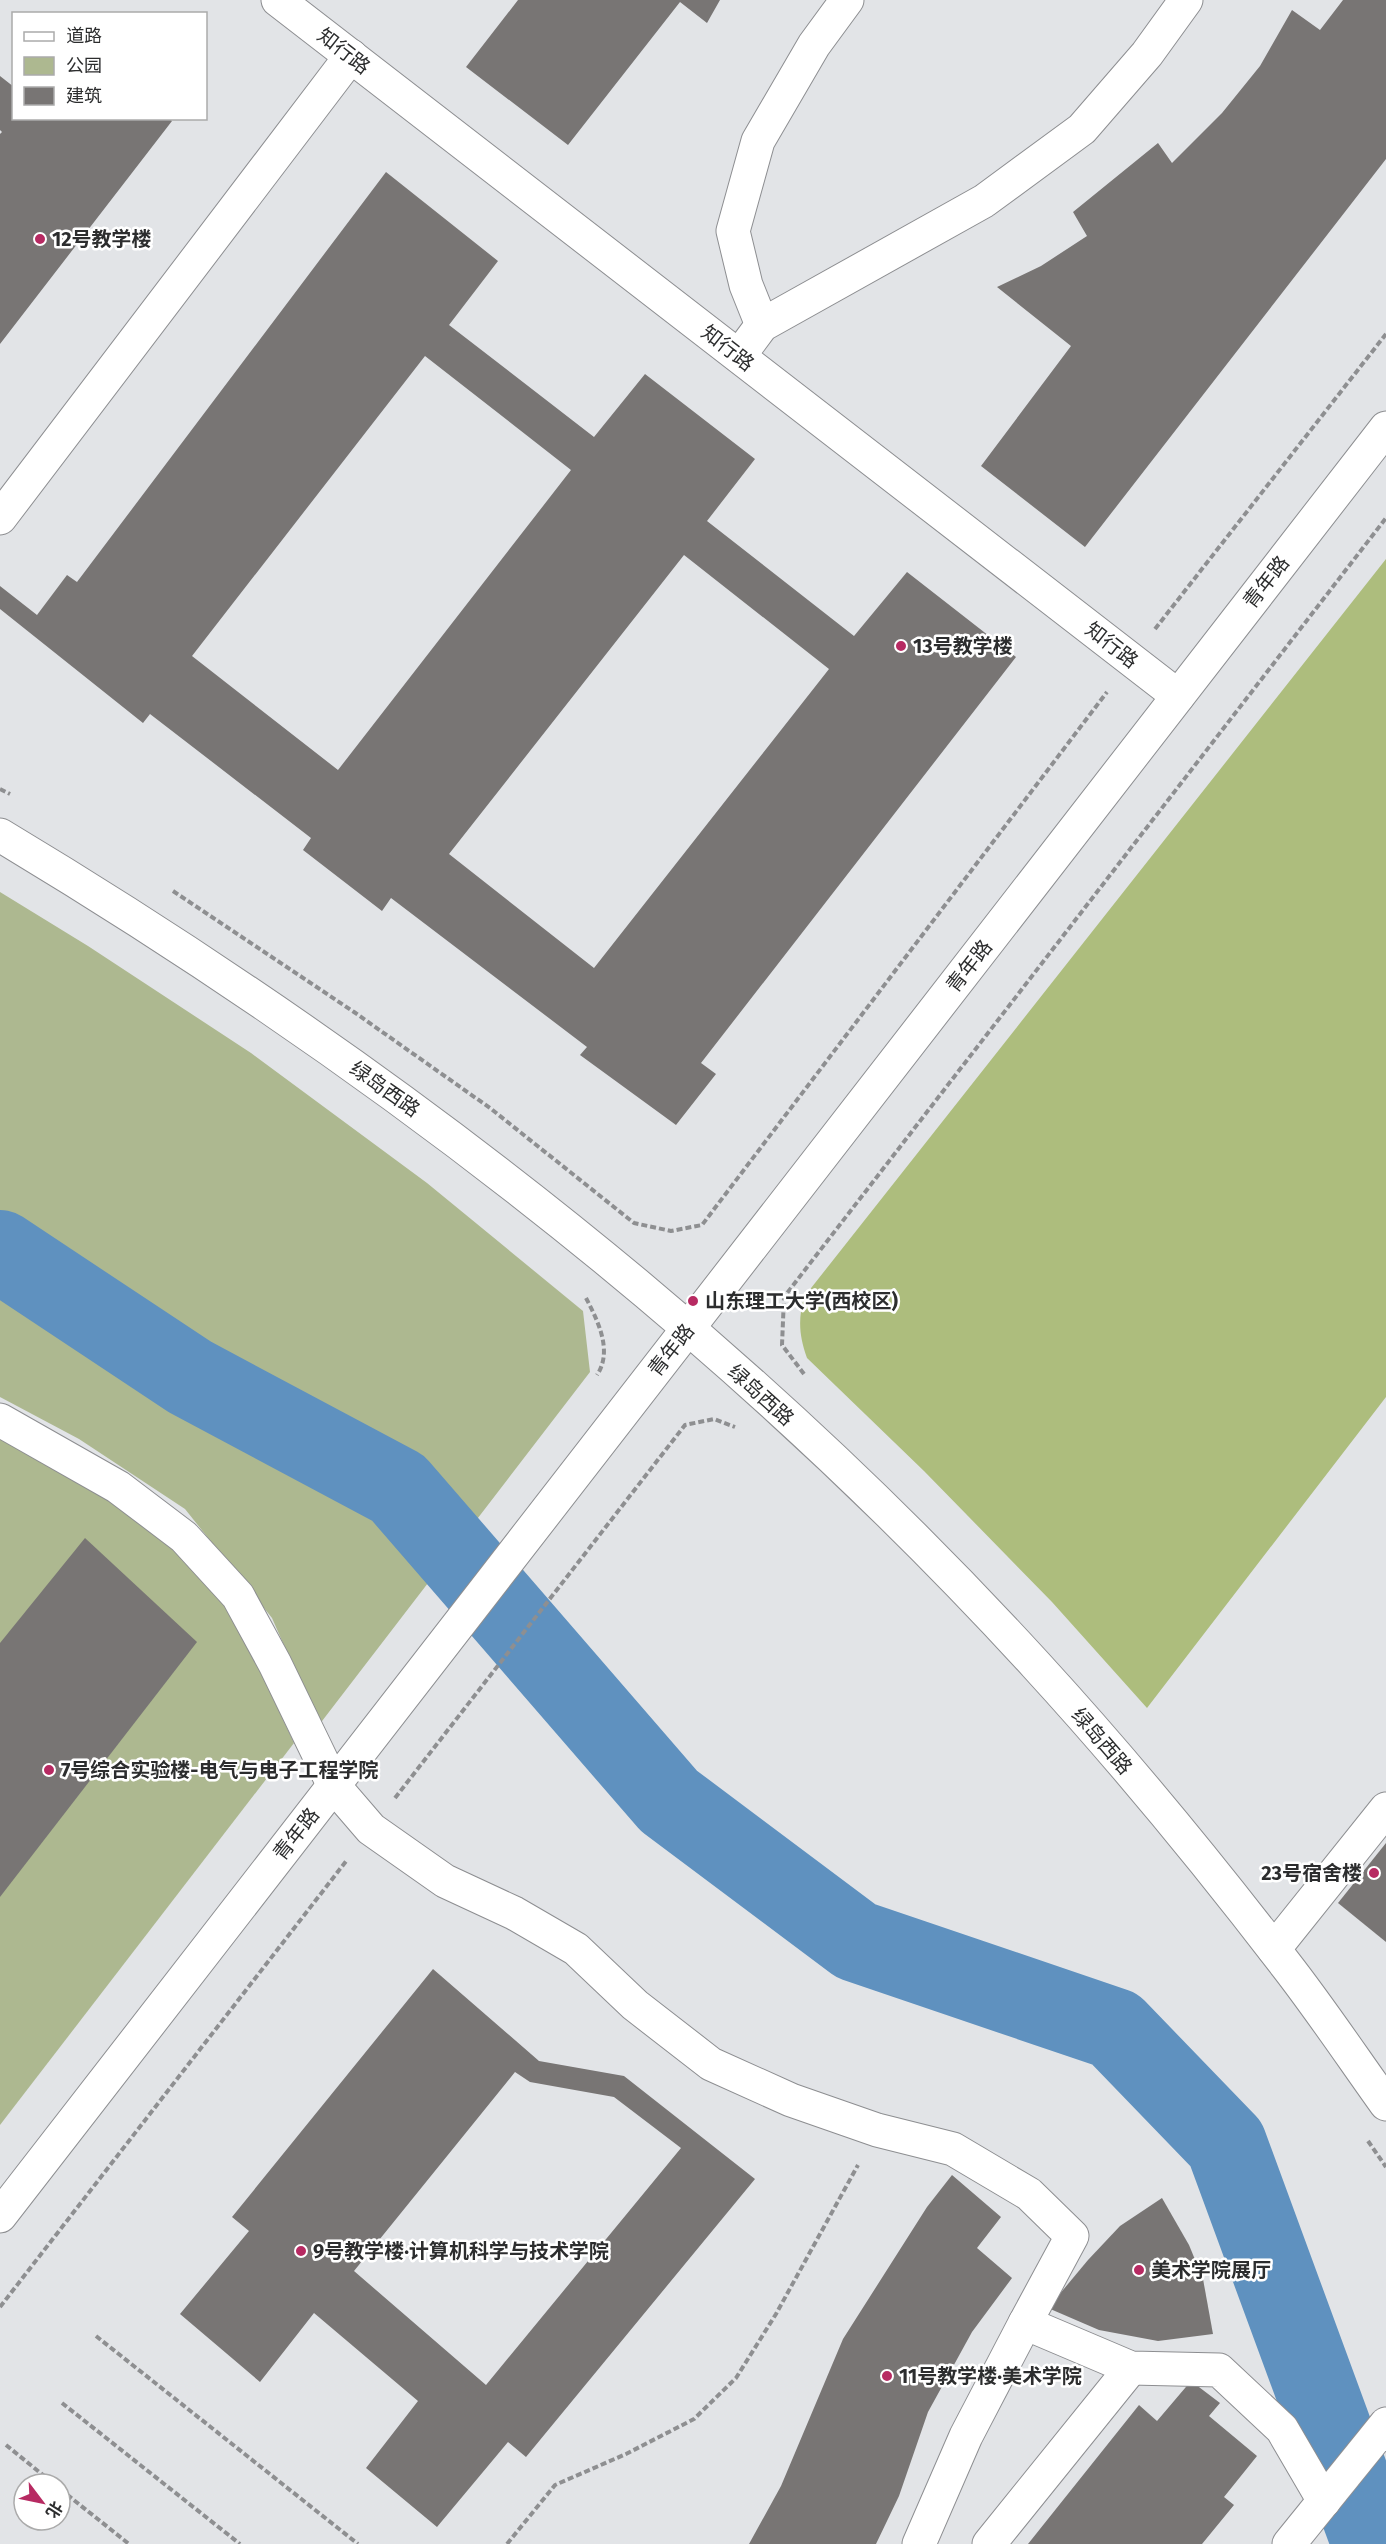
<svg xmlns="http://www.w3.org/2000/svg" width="1386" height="2544" viewBox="0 0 1386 2544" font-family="'Fira Sans','Noto Sans SC',sans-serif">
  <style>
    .green { fill: #adb890 }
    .forest { fill: #adbd7d }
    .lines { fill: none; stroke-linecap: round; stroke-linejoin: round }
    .river { stroke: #5f91bf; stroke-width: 82 }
    .building { fill: #787574; fill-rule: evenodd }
    .minor-casing { stroke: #8d8e91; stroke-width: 35 }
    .path { stroke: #8e8f91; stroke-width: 4; stroke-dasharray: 6 3; stroke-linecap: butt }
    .minor { stroke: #fff; stroke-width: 33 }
    .poi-dot { fill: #b72a62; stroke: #fff; stroke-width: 2 }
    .labels { text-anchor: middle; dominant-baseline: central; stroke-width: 5; stroke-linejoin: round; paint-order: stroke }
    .street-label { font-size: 20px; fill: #2c2d2e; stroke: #fff }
    .poi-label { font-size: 20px; font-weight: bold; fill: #2c2d2e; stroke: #fff; text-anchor: start }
  </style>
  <rect width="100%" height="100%" fill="#e2e4e7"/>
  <!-- green -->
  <g class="green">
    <path d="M0,892L88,946L251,1053L427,1183L583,1311L590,1372L319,1725L272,1618L185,1509L79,1439L0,1397Z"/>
    <path d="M0,1436L124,1504L207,1579L248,1644L294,1743L0,2125Z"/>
  </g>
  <!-- forest -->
  <path class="forest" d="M1386,559V1397L1147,1708L1052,1602L924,1471L807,1358C799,1335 798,1320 804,1297Z"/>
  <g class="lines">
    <!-- river -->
    <path class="river" d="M0,1251L190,1377L398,1488L669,1801L856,1941L1115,2029L1226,2144L1373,2544"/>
  </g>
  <!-- building -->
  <g class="building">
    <path d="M518,0H720L707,23L680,2L568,145L466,67Z"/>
    <path d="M1343,0H1386V159L1085,547L981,466L1071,346L997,287L1041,266L1087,236L1073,212L1158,143L1172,163L1222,113L1260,66L1292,10L1320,30Z"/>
    <path d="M0,76L14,87V118H169L172,121L0,344V134L2,132L0,130Z"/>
    <path d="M386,172L498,261L449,325L594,437L645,374L755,459L707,521L854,636L907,572L1016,657L701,1063L716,1074L676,1125L580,1055L587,1047L391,898L382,911L303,850L311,838L150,714L143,723L0,609V586L37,615L67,575L77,582ZM425,356L571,470L338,770L192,656ZM684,555L829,669L594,968L449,854Z"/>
    <path d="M85,1538L197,1642L0,1897V1643Z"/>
    <path d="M1386,1843V1942L1338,1903Z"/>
    <path d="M433,1969L539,2061L624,2076L755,2179L526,2457L508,2442L437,2527L366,2468L418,2401L314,2313L260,2382L180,2314L249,2231L232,2217ZM515,2072L530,2082L614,2097L681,2148L486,2385L354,2271Z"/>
    <path d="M952,2175L1001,2217L977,2248L1012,2278L972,2332L928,2412L899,2496L876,2544H749L781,2486L843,2339L927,2207Z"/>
    <path d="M1162,2198L1189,2245L1203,2279L1213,2334L1158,2341L1099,2330L1048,2308L1088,2260L1120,2226Z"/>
    <path d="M1191,2381L1220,2403L1209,2416L1257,2456L1224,2497L1234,2505L1202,2544H1028L1139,2405L1157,2421Z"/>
  </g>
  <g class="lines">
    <defs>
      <g id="minor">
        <path d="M278,0L1178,696"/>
        <path d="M762,325L746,285L733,231L758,141L814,45L847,0"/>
        <path d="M739,356L762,325L984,201L1082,129L1147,54L1186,0"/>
        <path d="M0,518L351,56"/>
        <path d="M0,835C380,1063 737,1338 1036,1665C1124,1761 1207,1862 1286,1965C1321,2010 1353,2058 1386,2104"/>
        <path d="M0,1420L118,1487L184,1537L238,1596L275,1664L334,1786L371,1829L445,1881L514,1913L576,1949L635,2005L711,2064L791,2100L877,2130L953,2149L1029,2194L1072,2236L1025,2323L1131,2368L1219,2370L1282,2429L1324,2501"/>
        <path d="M1274,1949L1386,1809"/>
        <path d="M0,2216L1386,428"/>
        <path d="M919,2544L966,2436L1025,2323"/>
        <path d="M989,2544L1131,2368"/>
        <path d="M1289,2544L1386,2424"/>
      </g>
    </defs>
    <!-- minor casing -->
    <use href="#minor" class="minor-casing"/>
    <!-- path -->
    <g class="path">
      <path d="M1155,629L1386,334"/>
      <path d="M0,789L10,794"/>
      <path d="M173,891L354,1012L490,1108L634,1223L671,1231L702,1225L1107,692"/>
      <path d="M586,1298C598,1321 613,1351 597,1375"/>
      <path d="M804,1374L782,1345L784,1297L1386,518"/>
      <path d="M395,1798L685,1425L714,1419L735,1427"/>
      <path d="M1368,2141L1386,2167"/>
      <path d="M0,2307L347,1860"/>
      <path d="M96,2336L358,2544"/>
      <path d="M62,2403L240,2544"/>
      <path d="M6,2445L54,2484"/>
      <path d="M60,2489L129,2544"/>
      <path d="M507,2544L555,2485L626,2454L694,2419L736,2378L776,2314L858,2165"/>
    </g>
    <!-- minor -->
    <use href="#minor" class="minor"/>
  </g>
  <!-- markers -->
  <g class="poi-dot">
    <circle cx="40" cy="239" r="6"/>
    <circle cx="901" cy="646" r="6"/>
    <circle cx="693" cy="1301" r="6"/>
    <circle cx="49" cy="1770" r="6"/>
    <circle cx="1374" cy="1873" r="6"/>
    <circle cx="301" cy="2251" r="6"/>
    <circle cx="1139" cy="2270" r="6"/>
    <circle cx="887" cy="2376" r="6"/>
  </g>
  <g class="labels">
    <!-- street labels -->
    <g class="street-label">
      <text transform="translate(344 51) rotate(38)">知行路</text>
      <text transform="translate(728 348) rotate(38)">知行路</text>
      <text transform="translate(1266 582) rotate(-52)">青年路</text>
      <text transform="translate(1112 645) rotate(38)">知行路</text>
      <text transform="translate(969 966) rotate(-52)">青年路</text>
      <text transform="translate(385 1089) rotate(35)">绿岛西路</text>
      <text transform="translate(671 1350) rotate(-52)">青年路</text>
      <text transform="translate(761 1395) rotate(42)">绿岛西路</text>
      <text transform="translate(1102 1741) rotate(49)">绿岛西路</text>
      <text transform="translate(296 1834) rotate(-52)">青年路</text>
    </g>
    <!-- poi labels -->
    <g class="poi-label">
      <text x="52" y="239">12号教学楼</text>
      <text x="913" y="646">13号教学楼</text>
      <text x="705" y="1301">山东理工大学(西校区)</text>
      <text x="61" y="1770">7号综合实验楼-电气与电子工程学院</text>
      <text x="1362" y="1873" text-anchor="end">23号宿舍楼</text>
      <text x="313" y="2251">9号教学楼·计算机科学与技术学院</text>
      <text x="1151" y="2270">美术学院展厅</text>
      <text x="899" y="2376">11号教学楼·美术学院</text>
    </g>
  </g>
  <!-- legend -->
  <rect x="12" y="12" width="195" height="108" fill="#ffffff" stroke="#ababab" stroke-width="1.5"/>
  <rect x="24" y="32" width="30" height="9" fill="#ffffff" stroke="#ababab" stroke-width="1.5"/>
  <text x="66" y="42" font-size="18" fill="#2c2d2e">道路</text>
  <rect x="24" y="57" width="30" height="18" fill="#adb890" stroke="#ababab" stroke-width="1.5"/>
  <text x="66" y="72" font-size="18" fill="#2c2d2e">公园</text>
  <rect x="24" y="87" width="30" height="18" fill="#787574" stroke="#ababab" stroke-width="1.5"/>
  <text x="66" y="102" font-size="18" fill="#2c2d2e">建筑</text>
  <!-- north arrow -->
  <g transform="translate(42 2502) rotate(122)"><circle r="28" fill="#ffffff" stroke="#ababab" stroke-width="1.5"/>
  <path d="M0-4.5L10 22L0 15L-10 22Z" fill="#b72a62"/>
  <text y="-9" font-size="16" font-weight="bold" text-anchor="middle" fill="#2c2d2e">北</text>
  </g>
</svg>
